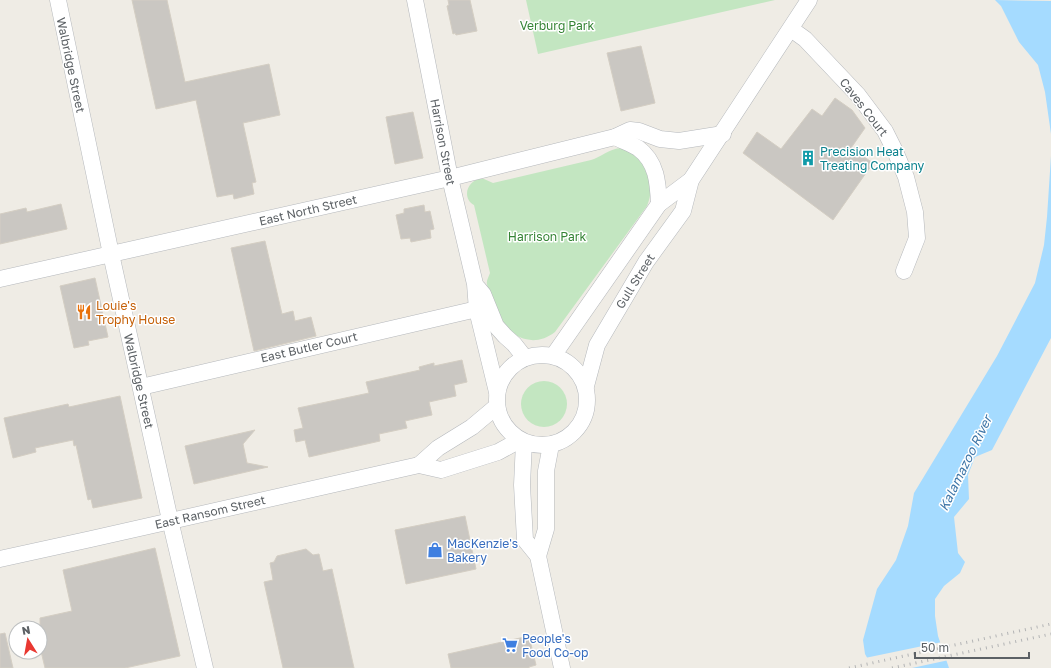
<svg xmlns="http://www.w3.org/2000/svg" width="1051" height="668" viewBox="0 0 1051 668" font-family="'Golos Text',sans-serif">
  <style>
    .green { fill: #c3e6c1 }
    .water { fill: #a5dbff }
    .pier { fill: #efece5 }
    .building { fill: #cac7c2; stroke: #d4cec3 }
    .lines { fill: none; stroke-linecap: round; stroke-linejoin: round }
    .minor-casing { stroke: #b5b8bc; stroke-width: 17 }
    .minor { stroke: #fff; stroke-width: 16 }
    .rail { stroke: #b3b4b5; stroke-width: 3; stroke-dasharray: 1 5; stroke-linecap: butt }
    .labels { text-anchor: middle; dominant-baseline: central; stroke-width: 3; stroke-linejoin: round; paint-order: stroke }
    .park-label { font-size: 12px; fill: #358435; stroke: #fff }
    .street-label { font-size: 12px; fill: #5c6165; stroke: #fff }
    .culture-label { font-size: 12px; fill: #0d838f; stroke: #fff; text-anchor: start }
    .food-label { font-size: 12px; fill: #c56008; stroke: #fff; text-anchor: start }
    .shop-label { font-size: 12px; fill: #366cbe; stroke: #fff; text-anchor: start }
    .water-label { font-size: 13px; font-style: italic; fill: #3e76a8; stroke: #fff }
  </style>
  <rect width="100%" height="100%" fill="#efece5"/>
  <!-- green -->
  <g class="green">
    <path d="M526,0H775L538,54Z"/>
    <path d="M620,148C646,154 657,183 647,206L555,332C537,346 517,341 503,324C499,319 497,311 494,305C491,299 488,291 487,284C486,281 489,276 490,273L474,205C460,197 469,177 484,179C487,180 490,182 493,183L591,160C601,157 609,149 620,148Z"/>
    <circle cx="544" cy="404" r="23"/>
  </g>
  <!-- water -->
  <g class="water">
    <path d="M995,0L1051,1V134L1045,92L1038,65L1019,42L1001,6Z"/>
    <path d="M1051,156V338L992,450L975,457L968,475L969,499L954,517L958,553L965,562L960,573L944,586L935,599V616L938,636L949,668H873L865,654L863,640L877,589L896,560L908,526L914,493L997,356L1035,283L1044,245L1047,217Z"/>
  </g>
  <!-- pier -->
  <path class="pier" d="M942,642L949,660L912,668H871L865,658Z"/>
  <!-- building -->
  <g class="building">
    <path d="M132,0H167L185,82L269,64L280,115L243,123L256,182L252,183L254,194L234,199L233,194L217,197L196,100L156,109Z"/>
    <path d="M448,0H470L477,31L456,35L455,33L453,34L447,6L449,5Z"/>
    <path d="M641,46L655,103L621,111L607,53Z"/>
    <path d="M835,98L852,110L865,128L851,148L873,163L833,220L743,153L757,132L781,149L812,109L822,116Z"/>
    <path d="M413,112L423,158L395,164L386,117Z"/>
    <path d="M61,204L67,229L0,244V214L26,208L27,212Z"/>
    <path d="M424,205L425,212L430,211L434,229L430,230L431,238L411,242L410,238L401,239L396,215L404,213V209Z"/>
    <path d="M265,241L282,314L293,311L295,321L311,317L316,336L254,351L231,248Z"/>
    <path d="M95,278L108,337L88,341L89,345L74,348L60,286Z"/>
    <path d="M462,360L467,382L454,385L456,396L429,402L432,415L405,421L407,428L379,434L380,441L309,457L305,440L296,442L294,430L303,428L298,408L369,393L366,382L420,370L419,367L434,363V366Z"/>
    <path d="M120,396L142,498L93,508L91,499L88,500L76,445L74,446L73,440L35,448L36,452L13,458L4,418L68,404L69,407Z"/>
    <path d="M255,430L243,444L247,463L268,467L194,484L185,446Z"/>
    <path d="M465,516L476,569L406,584L395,530Z"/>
    <path d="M155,548L180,656L125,668H45L40,647V618L72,611L63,570Z"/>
    <path d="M306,549L313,555L319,554L323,571L332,569L354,668H283L264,582L273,580L270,563L274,562L277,556Z"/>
    <path d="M5,633L13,668H0V634Z"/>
    <path d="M529,636L536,665L529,667V668H451L448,654Z"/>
  </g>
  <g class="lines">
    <defs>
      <g id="minor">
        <path d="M58,0L111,254L170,520L205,668"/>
        <path d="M415,0L450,178L475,284L477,310L497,392"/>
        <path d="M791,29L805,39L858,95L885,131L895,151L906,177L915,212L917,238L904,271"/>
        <path d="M615,137C623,141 631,144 638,148C657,162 658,183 659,204"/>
        <path d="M0,279L450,178L615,137L630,130L639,131L660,139L679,141L723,134"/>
        <path d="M478,288L483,294L496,326L505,336L514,344L525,358"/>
        <circle cx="542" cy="400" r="45"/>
        <path d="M553,356L659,204L691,180"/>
        <path d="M586,386L597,345L646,262L683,211L691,180L809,0"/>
        <path d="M141,387L477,309"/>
        <path d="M524,442L522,485L525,540L538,556L562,668"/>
        <path d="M419,465L438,448L472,427L497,406"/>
        <path d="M538,556L546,529V471L551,445"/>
        <path d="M0,559L91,539L419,465L441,470L498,452L520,440"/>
      </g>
    </defs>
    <!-- minor casing -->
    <use href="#minor" class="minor-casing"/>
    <!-- minor -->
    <use href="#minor" class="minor"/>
    <!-- rail -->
    <g class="rail">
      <path d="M849,668L1051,624"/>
      <path d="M892,668L1051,634"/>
    </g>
  </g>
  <!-- icons -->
  <defs>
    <symbol id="building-bare" viewBox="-9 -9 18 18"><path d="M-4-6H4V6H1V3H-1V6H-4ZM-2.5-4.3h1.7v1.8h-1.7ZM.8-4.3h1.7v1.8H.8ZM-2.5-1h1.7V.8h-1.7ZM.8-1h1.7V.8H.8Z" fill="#0f9aa8" stroke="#fff" stroke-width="2.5" paint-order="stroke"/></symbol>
    <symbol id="restaurant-bare" viewBox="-9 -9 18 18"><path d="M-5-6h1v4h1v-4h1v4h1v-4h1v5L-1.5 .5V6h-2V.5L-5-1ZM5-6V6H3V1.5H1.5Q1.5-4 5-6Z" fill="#e8710a" stroke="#fff" stroke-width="2.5" paint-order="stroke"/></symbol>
    <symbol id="shop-bare" viewBox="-9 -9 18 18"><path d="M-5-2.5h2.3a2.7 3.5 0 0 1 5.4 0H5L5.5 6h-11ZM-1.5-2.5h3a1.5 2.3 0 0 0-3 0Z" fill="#3f7fe0" stroke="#fff" stroke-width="2.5" paint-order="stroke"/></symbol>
    <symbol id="supermarket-bare" viewBox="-9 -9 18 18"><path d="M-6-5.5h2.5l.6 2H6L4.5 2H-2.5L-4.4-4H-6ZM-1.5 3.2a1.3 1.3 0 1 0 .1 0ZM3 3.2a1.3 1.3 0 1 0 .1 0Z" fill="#3f7fe0" stroke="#fff" stroke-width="2.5" paint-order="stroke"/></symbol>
  </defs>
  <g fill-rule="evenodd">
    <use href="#building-bare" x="797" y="147" width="22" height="22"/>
    <use href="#restaurant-bare" x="73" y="301" width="22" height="22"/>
    <use href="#shop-bare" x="424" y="539" width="22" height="22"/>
    <use href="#supermarket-bare" x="499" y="634" width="22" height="22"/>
  </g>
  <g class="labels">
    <!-- park labels -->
    <g class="park-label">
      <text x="557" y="25">Verburg Park</text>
      <text x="547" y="236">Harrison Park</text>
    </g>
    <!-- street labels -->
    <g class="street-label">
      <text transform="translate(71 65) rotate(78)">Walbridge Street</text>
      <text transform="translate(864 107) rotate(52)">Caves Court</text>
      <text transform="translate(443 142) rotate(79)">Harrison Street</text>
      <text transform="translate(308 210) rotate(-13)">East North Street</text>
      <text transform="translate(635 281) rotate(-58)">Gull Street</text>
      <text transform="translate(309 347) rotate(-13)">East Butler Court</text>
      <text transform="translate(139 381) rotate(77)">Walbridge Street</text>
      <text transform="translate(210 512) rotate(-13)">East Ransom Street</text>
    </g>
    <!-- culture labels -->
    <g class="culture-label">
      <text x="820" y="151">Precision Heat<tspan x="820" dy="14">Treating Company</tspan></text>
    </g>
    <!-- food labels -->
    <g class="food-label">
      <text x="96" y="305">Louie's<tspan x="96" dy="14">Trophy House</tspan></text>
    </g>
    <!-- shop labels -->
    <g class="shop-label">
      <text x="447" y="543">MacKenzie's<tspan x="447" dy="14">Bakery</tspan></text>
      <text x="522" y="638">People's<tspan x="522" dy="14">Food Co-op</tspan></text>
    </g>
    <!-- water labels -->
    <g class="water-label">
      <text transform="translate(965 463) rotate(-64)">Kalamazoo River</text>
    </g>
  </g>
  <!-- north arrow -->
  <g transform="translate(28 640) rotate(349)"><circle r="19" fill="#ffffff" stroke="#bec0c1"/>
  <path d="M0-3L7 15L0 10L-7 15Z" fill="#e93831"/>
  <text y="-6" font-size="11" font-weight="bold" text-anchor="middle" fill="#5c6165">N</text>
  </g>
  <!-- scale -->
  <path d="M915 652v6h114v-6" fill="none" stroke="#5c6165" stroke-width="2"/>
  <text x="921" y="652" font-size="12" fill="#5c6165" stroke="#ffffff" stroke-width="3" paint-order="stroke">50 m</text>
</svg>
